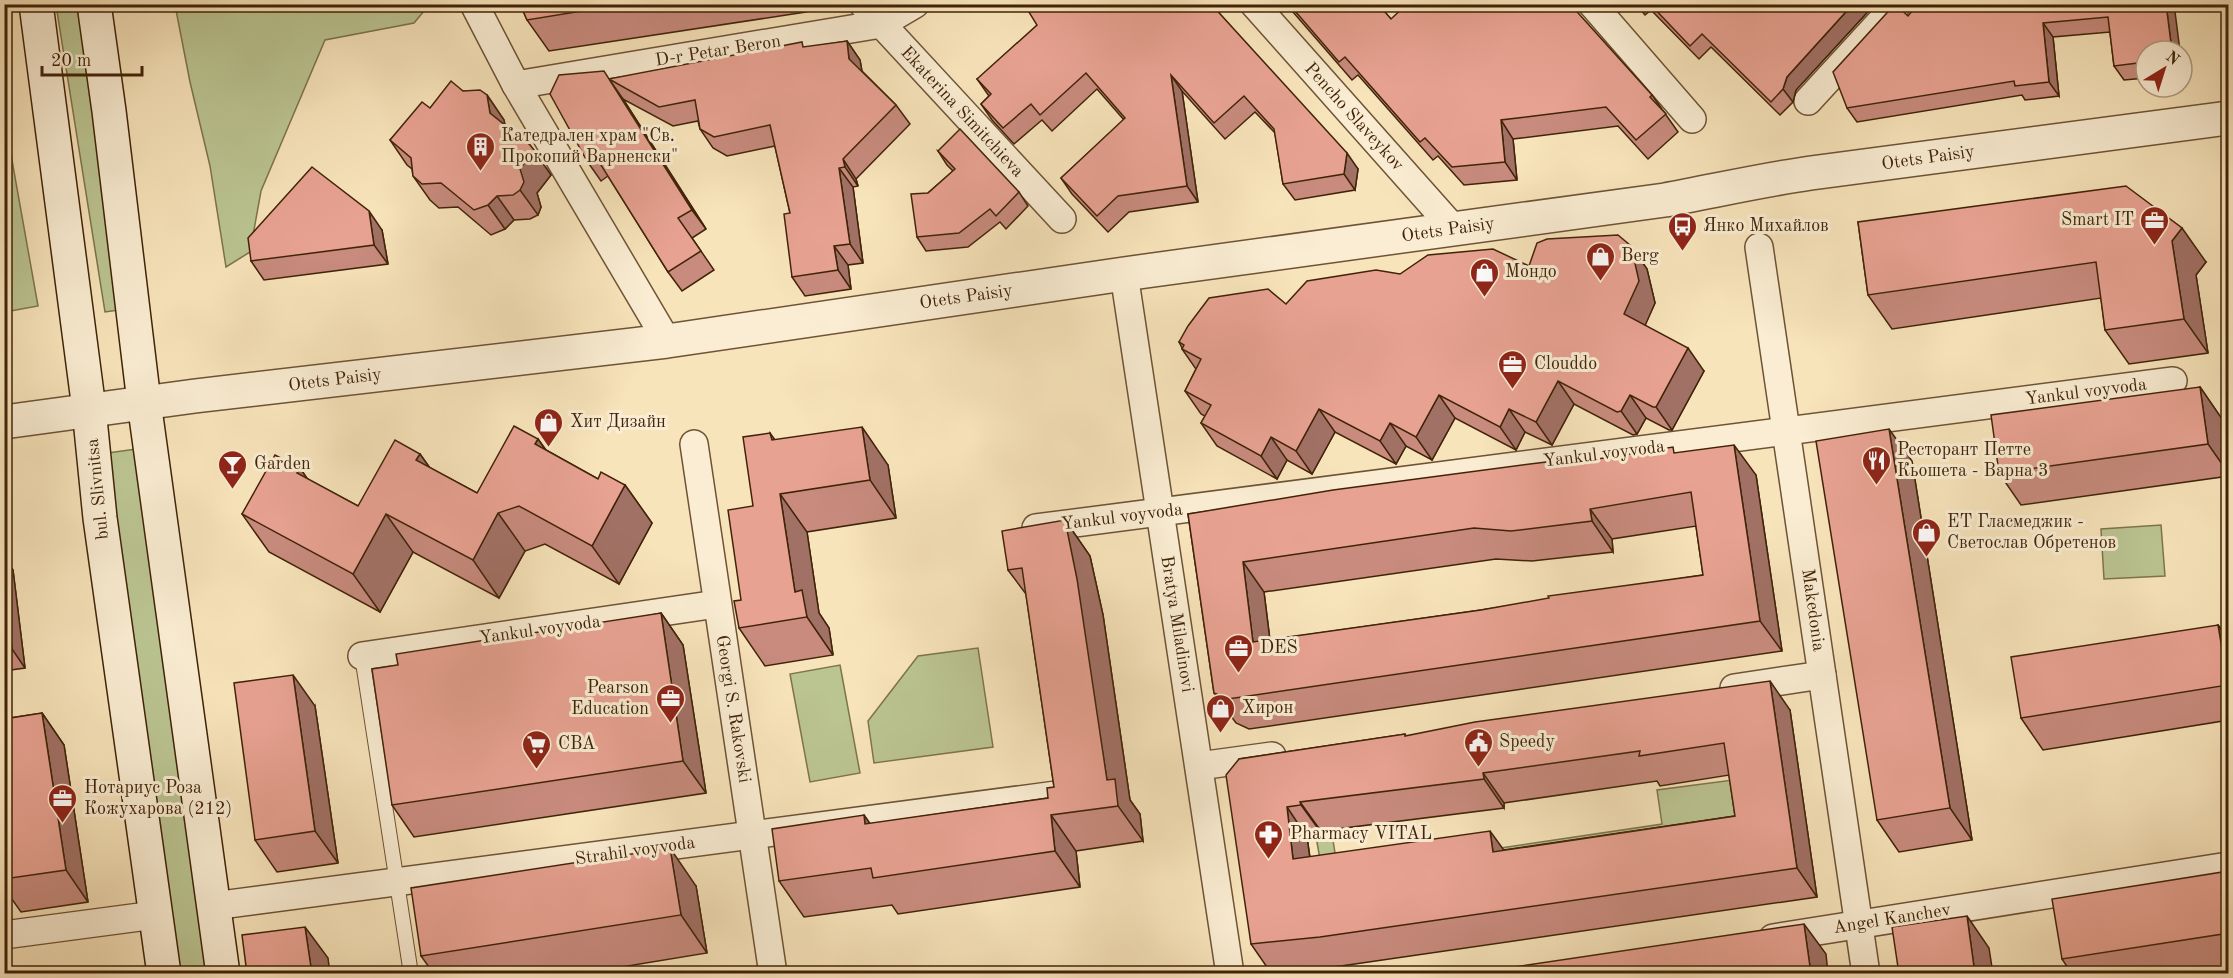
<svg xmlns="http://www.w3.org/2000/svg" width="2233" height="978" viewBox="0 0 2233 978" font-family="'Old Standard TT',serif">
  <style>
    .green { fill: #bbc592; stroke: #7e744d; stroke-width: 1.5 }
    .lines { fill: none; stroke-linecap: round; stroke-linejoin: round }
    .service-casing { stroke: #6e5335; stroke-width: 16 }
    .minor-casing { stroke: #6e5335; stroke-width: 30 }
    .tertiary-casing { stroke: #6e5335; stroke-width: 36 }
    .secondary-casing { stroke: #402308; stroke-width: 36 }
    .service { stroke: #faedd3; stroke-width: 14 }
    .minor { stroke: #faedd3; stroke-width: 27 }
    .tertiary { stroke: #faedd3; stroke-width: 33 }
    .secondary { stroke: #faedd3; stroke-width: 33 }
    .wall { fill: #c88b7e; stroke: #402308; stroke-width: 1.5; fill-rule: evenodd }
    .shaded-wall { fill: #a27166; stroke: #402308; stroke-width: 1.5 }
    .building { fill: #e8a292; stroke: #402308; stroke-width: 1.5; fill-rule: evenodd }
    .labels { text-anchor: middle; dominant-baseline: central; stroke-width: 6; stroke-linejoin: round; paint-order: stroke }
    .street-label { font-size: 18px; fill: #402308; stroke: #faedd3 }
    .poi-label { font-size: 18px; fill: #402308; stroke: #faedd3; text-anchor: start }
  </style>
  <rect width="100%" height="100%" fill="#f8e4bb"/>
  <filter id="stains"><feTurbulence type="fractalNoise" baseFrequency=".00333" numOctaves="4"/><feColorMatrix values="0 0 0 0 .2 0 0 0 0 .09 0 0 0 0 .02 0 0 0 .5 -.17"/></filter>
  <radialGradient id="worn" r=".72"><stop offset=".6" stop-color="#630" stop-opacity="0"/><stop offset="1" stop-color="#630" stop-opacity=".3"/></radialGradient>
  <!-- green -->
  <g class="green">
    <path d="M56,5H83L133,308L105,312Z"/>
    <path d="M175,5H429L414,23L325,40L261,191L250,252L226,267L210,166L190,82Z"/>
    <path d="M5,121L38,306L5,312H4Z"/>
    <path d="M150,447L223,973H167L94,455Z"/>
    <path d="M2161,525L2165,576L2104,579L2101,529Z"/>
    <path d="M978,648L993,747L874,763L868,721L918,656Z"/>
    <path d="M840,665L860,773L810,782L790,674Z"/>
    <path d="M1733,780L1745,842L1324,881L1316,837L1332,834L1338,872L1662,824L1657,790Z"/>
  </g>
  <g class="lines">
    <defs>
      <path id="service" d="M362,656L411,974"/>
      <g id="minor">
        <path d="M474,4L516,85L667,341"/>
        <path d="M863,4L1062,219"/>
        <path d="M1254,4L1454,229"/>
        <path d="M1592,4L1692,119"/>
        <path d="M516,85L881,24L915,4"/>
        <path d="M1808,101L1897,4"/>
        <path d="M1759,247L1866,974"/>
        <path d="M1124,274L1230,974"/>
        <path d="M694,444L773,974"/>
        <path d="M1036,528L2173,381"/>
        <path d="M362,656L717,604"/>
        <path d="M1734,688L1822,675"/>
        <path d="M1199,766L1272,756"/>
        <path d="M213,906L1056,795"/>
        <path d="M4,935L155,915"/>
        <path d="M1773,938L2228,866"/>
      </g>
      <path id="tertiary" d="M4,422L195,396L667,341L1124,274L1665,200C1714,191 1762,180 1811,173L2228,118"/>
      <g id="secondary">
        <path d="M36,4L89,409L100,518L164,974"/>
        <path d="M94,4L109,111L144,402L223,974"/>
      </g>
    </defs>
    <!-- service casing -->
    <use href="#service" class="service-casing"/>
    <!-- minor casing -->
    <use href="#minor" class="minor-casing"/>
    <!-- tertiary casing -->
    <use href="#tertiary" class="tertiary-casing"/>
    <!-- secondary casing -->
    <use href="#secondary" class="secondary-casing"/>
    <!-- service -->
    <use href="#service" class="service"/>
    <!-- minor -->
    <use href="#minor" class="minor"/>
    <!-- tertiary -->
    <use href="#tertiary" class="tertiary"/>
    <!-- secondary -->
    <use href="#secondary" class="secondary"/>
  </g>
  <!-- wall -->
  <g class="wall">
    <path d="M520,4H823L806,12L549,51L527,20Z"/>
    <path d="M1211,4L1358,169L1355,190L1295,200L1283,184L1275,133L1255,112L1225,139L1182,91L1198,202L1129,212L1108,232L1072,194L1061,178L1124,120L1097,89L1052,131L1042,120L1014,144L992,120L981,104L989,96L977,79Z"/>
    <path d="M1286,4H1378L1391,19L1652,95L1678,132L1648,159L1618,126L1513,139L1517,180L1464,185L1438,156L1433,160L1358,75L1352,80Z"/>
    <path d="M1636,4H1875L1796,90L1793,102L1780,115L1711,47L1699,59L1651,10L1645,15Z"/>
    <path d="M2174,4L2146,51V78L2124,80L2114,66L2110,32L2053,37L2059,96L2025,100L2022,95L1857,122L1847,108L1908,16L1938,7Z"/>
    <path d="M847,41L860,60L862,71L896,105L910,124L856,179L858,186L853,187L863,263L848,265L851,289L805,296L792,277L790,213L775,146L727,156L713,148L700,129L698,121L673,126L623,99L706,229L692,238L714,270L682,291L668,272L608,176L601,181L587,161L609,79Z"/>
    <path d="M463,91L487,95L504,120L505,125L547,169L551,175L537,193L541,207L538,215L530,219L514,220L505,229L491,235L458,207L439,208L430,200L413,176L412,169L407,165L390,140L430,108Z"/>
    <path d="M938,151L1019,192L1028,206L1006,229L1000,222L968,247L926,251L917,237L928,193L953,171L947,165Z"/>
    <path d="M1858,222L2206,262L2196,275L2208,353L2129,364L2105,330L2101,298L1892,329L1868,295Z"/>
    <path d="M382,230L388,264L264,280L251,261Z"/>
    <path d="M1631,246L1647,269L1655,303L1645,325L1704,371L1672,430H1669L1646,418L1637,434L1633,435L1574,404L1552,445L1525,432L1516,450L1455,418L1432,460L1406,446L1396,464L1335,432L1312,474L1287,460L1277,479L1217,446L1201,423L1205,416L1201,414L1185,391L1196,369L1182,349V348L1179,342L1286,304L1400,274L1529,266Z"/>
    <path d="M2200,387L2222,419L2229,465V476L2021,505L1999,473Z"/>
    <path d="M770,433L775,440L888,465L896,518L807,532L819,613L829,628L833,655L765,666L739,628L741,600Z"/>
    <path d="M538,439L546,450L598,479L625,485L652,523L619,584L545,544L525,551L499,598L413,552L380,612L269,552L242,514L300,468L307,479L358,506L420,454L430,468L477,493Z"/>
    <path d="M1677,453L1756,475L1782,651L1249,729L1236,723L1214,693L1188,514L1587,457L1589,460ZM1696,526L1703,575L1481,610L1270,640L1264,592L1496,559L1532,561L1613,552L1612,539Z"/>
    <path d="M1912,461L1972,840L1899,852L1877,820Z"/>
    <path d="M1065,520L1090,556L1103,615L1130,800L1140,814L1143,841L1076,851L1080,887L898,914L892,905L804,917L779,881L864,815L870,824L1048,798L1054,787L1026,594L1008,570Z"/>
    <path d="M4,558L13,570L25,668L4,671Z"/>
    <path d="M661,613L683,645L706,793L414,837L392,805L398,665Z"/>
    <path d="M2218,625L2229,640V720L2043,750L2021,718Z"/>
    <path d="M315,706L338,863L277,872L255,840Z"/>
    <path d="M1790,710L1817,897L1341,966L1271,973L1251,944L1239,759L1405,734L1406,736ZM1729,775L1735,816L1504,850L1310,857L1307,837L1322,834L1321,831L1504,808V803L1657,781L1660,786Z"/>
    <path d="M42,713L64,745L88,902L21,912L4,888V719Z"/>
    <path d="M2229,871V969L2197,974H2072L2062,959Z"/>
    <path d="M696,886L707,953L579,974H434L421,956Z"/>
  </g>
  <!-- shaded-wall -->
  <g class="shaded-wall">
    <path d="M1853,4H1875L1796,90L1793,102L1783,89L1787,77Z"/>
    <path d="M2166,4H2174L2180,51H2172Z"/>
    <path d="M2043,23L2053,37L2059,96L2049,82Z"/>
    <path d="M847,41L860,60L863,78L849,59Z"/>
    <path d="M1171,75L1182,91L1198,202L1187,186Z"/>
    <path d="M609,79L623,99L706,229L692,210Z"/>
    <path d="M487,95L504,120L507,137L490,113Z"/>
    <path d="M1501,120L1513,139L1517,180L1505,162Z"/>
    <path d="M530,145L551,175L537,193L541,207L538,215L520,190V169Z"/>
    <path d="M1347,153L1358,169L1355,190L1344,174Z"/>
    <path d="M843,159L856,179L858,186L845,167Z"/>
    <path d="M839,168L853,187L863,263L850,244Z"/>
    <path d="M497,196L514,220L505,229L488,205Z"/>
    <path d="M369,211L382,230L388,264L374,245Z"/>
    <path d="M2182,228L2206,262L2196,275L2208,353L2184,319L2172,241Z"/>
    <path d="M834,246L848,265L851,289L838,270Z"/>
    <path d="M1631,246L1647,269L1655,303L1640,337L1624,314Z"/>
    <path d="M1688,348L1704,371L1672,430L1656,407Z"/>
    <path d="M1558,381L1574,404L1552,445L1536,422Z"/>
    <path d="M2200,387L2222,419L2229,465V474L2208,444Z"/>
    <path d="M1439,395L1455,418L1432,460L1416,437Z"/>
    <path d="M1630,395L1646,418L1637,434L1621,411Z"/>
    <path d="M1319,409L1335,432L1312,474L1296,451Z"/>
    <path d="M1509,409L1525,432L1516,450L1500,427Z"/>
    <path d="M1390,423L1406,446L1396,464L1380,441Z"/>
    <path d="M862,427L888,465L896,518L870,480Z"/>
    <path d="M1889,429L1912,461L1972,840L1950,808Z"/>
    <path d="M1271,437L1287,460L1277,479L1261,456Z"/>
    <path d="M538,439L564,477L535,444Z"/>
    <path d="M1734,445L1756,475L1782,651L1760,621Z"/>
    <path d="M420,454L446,491L416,460Z"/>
    <path d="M300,468L326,506L297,473Z"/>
    <path d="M625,485L652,523L619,584L592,546Z"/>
    <path d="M780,494L807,532L819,613L829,628L833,655L807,617L795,592Z"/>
    <path d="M1590,509L1612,539L1613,552L1592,521Z"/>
    <path d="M498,513L525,551L499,598L473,560Z"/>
    <path d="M386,514L413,552L380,612L353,574Z"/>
    <path d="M1065,520L1090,556L1103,615L1130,800L1140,814L1143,841L1118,806L1107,780Z"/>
    <path d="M4,558L13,570L25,668L12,649L4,590Z"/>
    <path d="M1243,562L1264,592L1274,673L1253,642Z"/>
    <path d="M661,613L683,645L706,793L683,761Z"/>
    <path d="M2218,625L2229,640V686L2228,685Z"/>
    <path d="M293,675L315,706L338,863L315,831Z"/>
    <path d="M1770,681L1790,710L1817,897L1797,868Z"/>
    <path d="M42,713L64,745L88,902L66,870Z"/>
    <path d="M1483,773L1504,803V808L1484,779Z"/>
    <path d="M1300,802L1321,831L1322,834L1301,805Z"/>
    <path d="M1287,807L1307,837L1314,889L1293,859Z"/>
    <path d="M864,815L889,851L865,824Z"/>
    <path d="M1051,815L1076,851L1080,887L1055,851Z"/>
    <path d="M1490,831L1511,860L1493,852Z"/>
    <path d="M670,848L696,886L707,953L681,915Z"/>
    <path d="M1967,916L1989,948L1993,974H1975Z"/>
    <path d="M1804,924L1826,954L1828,974H1811Z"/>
    <path d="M305,927L328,958L330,974H312Z"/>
  </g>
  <!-- building -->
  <g class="building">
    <path d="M520,4H625L527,20Z"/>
    <path d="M1024,4H1211L1347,153L1344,174L1283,184L1274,129L1244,96L1214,123L1171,75L1187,186L1118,196L1097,216L1061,178L1125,118L1086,73L1040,115L1031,104L1003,128L981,104L991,94L977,79L1037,25Z"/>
    <path d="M1289,4H1378L1391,19L1407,4H1570L1652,95L1650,97L1666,114L1636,140L1606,107L1501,120L1505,162L1452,167L1425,138L1420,142L1345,57L1339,62Z"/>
    <path d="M1650,4H1853L1787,77L1783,89L1771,102L1702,34L1690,46Z"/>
    <path d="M1895,4L1908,16L1918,4H1935L1938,7L1940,4H2166L2172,51H2146V62L2114,66L2108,17L2043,23L2049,82L2015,86L2014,81L1847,108L1833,72Z"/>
    <path d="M847,41L849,59L896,105L843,159L845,167L839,168L850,244L834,246L838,270L792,277L784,214L790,213L770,125L714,137L700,129L695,100L659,107L609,79L692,210L678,218L701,251L668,272L596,157L587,161L550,94L559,75L604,71L609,79L802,42L803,47Z"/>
    <path d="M451,81L463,91L480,90L487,95L490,113L530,145L534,150L520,169L524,182L520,190L513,195L497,196L488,205L474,210L441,183L422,184L413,176L411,158L390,140L422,102L430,108Z"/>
    <path d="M960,129L1019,192L996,216L990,209L959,233L917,237L911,194L928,193L955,169L938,151Z"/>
    <path d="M312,167L369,211L374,245L251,261L248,238Z"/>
    <path d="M2126,186L2182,228L2172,241L2184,319L2105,330L2096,262L1868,295L1858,222Z"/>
    <path d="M1618,235L1631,246L1639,281L1624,314L1688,348L1656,407H1653L1630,395L1621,411L1617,412L1558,381L1536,422L1509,409L1500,427L1439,395L1416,437L1390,423L1380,441L1319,409L1296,451L1271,437L1261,456L1201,423L1211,405L1185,391L1201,359L1182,349L1184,345L1179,342L1188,326L1209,298L1268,289L1286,304L1307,281L1376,270L1400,274L1428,255L1493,249L1529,266L1537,243L1547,239Z"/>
    <path d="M2200,387L2208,444L1999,473L1991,415Z"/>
    <path d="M514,426L538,439L535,444L598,479L601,472L625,485L592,546L519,506L498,513L473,560L386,514L353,574L242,514L275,455L300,468L297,473L358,506L395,440L420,454L416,460L477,493Z"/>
    <path d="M862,427L870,480L780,494L795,592L802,590L807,617L739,628L734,601L741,600L728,510L753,506L743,437L770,433L772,440Z"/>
    <path d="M1889,429L1950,808L1877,820L1816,441Z"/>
    <path d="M1734,445L1760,621L1228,699L1214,693L1188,514L1333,490L1530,464L1587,457L1585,461L1673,447L1674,453ZM1691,492L1703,575L1548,596L1549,598L1481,610L1253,642L1243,562L1474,528L1511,531L1592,521L1590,509Z"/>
    <path d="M1065,520L1077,579L1107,780L1115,779L1118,806L1051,815L1055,851L873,878L871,868L779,881L772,829L864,815L865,824L1048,798L1047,788L1054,787L1022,568L1008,570L1002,531Z"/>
    <path d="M4,590L12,649L4,650Z"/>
    <path d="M661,613L683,761L392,805L372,669L398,665L396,654Z"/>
    <path d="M2218,625L2228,685L2021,718L2011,657Z"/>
    <path d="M293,675L315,831L255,840L234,683Z"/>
    <path d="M1770,681L1797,868L1320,937L1251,944L1226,775L1239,759L1405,734V736L1475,722ZM1724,743L1735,816L1493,852L1490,831L1293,859L1287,807L1301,805L1300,802L1484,779L1483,773L1640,751L1639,756Z"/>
    <path d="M42,713L66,870L4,879V719Z"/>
    <path d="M670,848L681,915L421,956L411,888Z"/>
    <path d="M2229,871V933L2062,959L2052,899Z"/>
    <path d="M1967,916L1975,974H1899L1892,927Z"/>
    <path d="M1804,924L1811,974H1467Z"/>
    <path d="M305,927L312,974H247L242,935Z"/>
  </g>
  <!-- icons -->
  <defs>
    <symbol id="building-pin" viewBox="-11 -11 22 30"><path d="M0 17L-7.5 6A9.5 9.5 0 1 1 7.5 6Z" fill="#8f2418" stroke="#faedd3"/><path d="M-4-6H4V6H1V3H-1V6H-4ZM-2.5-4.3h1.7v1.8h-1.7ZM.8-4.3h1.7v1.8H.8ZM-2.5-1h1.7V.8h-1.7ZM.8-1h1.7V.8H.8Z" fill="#fff"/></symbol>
    <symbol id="office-pin" viewBox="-11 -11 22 30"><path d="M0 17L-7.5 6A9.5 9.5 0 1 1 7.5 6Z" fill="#8f2418" stroke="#faedd3"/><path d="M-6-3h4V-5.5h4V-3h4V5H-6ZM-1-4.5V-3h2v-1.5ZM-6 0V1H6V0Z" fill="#fff"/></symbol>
    <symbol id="bus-pin" viewBox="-11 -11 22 30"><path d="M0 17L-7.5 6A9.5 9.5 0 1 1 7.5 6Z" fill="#8f2418" stroke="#faedd3"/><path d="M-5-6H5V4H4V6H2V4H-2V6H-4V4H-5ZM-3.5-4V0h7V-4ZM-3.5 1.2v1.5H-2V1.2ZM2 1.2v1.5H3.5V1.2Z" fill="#fff"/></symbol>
    <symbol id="shop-pin" viewBox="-11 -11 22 30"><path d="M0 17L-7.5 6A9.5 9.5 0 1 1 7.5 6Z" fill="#8f2418" stroke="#faedd3"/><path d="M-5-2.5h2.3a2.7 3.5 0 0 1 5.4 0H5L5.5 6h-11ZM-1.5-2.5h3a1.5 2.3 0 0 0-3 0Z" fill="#fff"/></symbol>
    <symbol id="restaurant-pin" viewBox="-11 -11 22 30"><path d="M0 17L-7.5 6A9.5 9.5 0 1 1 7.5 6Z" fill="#8f2418" stroke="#faedd3"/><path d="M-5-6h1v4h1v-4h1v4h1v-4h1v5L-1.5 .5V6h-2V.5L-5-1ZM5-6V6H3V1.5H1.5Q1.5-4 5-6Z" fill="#fff"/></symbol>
    <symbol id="bar-pin" viewBox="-11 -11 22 30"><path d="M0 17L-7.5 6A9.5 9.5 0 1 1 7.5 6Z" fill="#8f2418" stroke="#faedd3"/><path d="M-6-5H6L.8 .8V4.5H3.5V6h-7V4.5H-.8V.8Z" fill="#fff"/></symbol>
    <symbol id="civic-pin" viewBox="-11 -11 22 30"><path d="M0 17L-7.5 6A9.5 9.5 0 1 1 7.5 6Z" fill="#8f2418" stroke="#faedd3"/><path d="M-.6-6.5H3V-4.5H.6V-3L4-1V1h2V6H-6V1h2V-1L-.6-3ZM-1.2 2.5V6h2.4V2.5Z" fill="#fff"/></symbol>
    <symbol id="supermarket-pin" viewBox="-11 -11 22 30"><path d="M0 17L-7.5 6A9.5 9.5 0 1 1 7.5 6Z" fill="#8f2418" stroke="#faedd3"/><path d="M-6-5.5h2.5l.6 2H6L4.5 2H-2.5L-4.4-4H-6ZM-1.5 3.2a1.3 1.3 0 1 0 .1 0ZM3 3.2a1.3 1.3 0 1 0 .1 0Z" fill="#fff"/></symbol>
    <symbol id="pharmacy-pin" viewBox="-11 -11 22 30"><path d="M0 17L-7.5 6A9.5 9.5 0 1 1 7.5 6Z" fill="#8f2418" stroke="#faedd3"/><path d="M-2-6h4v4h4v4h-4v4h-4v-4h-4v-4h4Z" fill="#fff"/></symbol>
  </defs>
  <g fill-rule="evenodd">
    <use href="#building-pin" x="464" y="130" width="33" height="45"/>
    <use href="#office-pin" x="2138" y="204" width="33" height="45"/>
    <use href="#bus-pin" x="1666" y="210" width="33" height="45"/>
    <use href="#shop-pin" x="1584" y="240" width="33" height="45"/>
    <use href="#shop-pin" x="1468" y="256" width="33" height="45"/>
    <use href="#office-pin" x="1496" y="348" width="33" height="45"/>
    <use href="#shop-pin" x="532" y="406" width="33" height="45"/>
    <use href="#restaurant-pin" x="1860" y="444" width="33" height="45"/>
    <use href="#bar-pin" x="216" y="448" width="33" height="45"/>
    <use href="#shop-pin" x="1910" y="516" width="33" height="45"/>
    <use href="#office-pin" x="1222" y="632" width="33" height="45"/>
    <use href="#office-pin" x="654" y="682" width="33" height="45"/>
    <use href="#shop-pin" x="1204" y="692" width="33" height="45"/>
    <use href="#civic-pin" x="1462" y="726" width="33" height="45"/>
    <use href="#supermarket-pin" x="520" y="728" width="33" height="45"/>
    <use href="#office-pin" x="46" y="782" width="33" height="45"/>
    <use href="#pharmacy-pin" x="1252" y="818" width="33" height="45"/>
  </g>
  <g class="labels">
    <!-- street labels -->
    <g class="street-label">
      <text transform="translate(718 51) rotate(-9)">D-r Petar Beron</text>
      <text transform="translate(962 112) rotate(47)">Ekaterina Simitchieva</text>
      <text transform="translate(1354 117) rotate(48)">Pencho Slaveykov</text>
      <text transform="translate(1928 158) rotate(-8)">Otets Paisiy</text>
      <text transform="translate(1448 230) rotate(-8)">Otets Paisiy</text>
      <text transform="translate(966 297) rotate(-8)">Otets Paisiy</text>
      <text transform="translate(335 380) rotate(-7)">Otets Paisiy</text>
      <text transform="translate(2086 392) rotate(-7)">Yankul voyvoda</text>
      <text transform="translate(1604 454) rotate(-7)">Yankul voyvoda</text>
      <text transform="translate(98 489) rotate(-96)">bul. Slivnitsa</text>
      <text transform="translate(1122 517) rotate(-7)">Yankul voyvoda</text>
      <text transform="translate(1813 610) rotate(82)">Makedonia</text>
      <text transform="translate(1177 624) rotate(81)">Bratya Miladinovi</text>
      <text transform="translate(540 630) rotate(-8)">Yankul voyvoda</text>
      <text transform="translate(733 709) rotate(81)">Georgi S. Rakovski</text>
      <text transform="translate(635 851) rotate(-8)">Strahil voyvoda</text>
      <text transform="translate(1892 919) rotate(-9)">Angel Kanchev</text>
    </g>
    <!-- poi labels -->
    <g class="poi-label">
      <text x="501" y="136">Катедрален храм "Св.<tspan x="501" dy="21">Прокопий Варненски"</tspan></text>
      <text x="2134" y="220" text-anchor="end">Smart IT</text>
      <text x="1703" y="226">Янко Михайлов</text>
      <text x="1621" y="256">Berg</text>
      <text x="1505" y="272">Мондо</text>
      <text x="1534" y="364">Clouddo</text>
      <text x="570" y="422">Хит Дизайн</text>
      <text x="1897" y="450">Ресторант Петте<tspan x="1897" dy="21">Кьошета - Варна 3</tspan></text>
      <text x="254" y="464">Garden</text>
      <text x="1947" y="522">ЕТ Гласмеджик -<tspan x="1947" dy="21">Светослав Обретенов</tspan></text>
      <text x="1260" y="648">DES</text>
      <text x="649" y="688" text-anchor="end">Pearson<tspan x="649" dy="21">Education</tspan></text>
      <text x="1242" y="708">Хирон</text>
      <text x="1499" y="742">Speedy</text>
      <text x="558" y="744">CBA</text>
      <text x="84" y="788">Нотариус Роза<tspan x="84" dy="21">Кожухарова (212)</tspan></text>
      <text x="1290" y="834">Pharmacy VITAL</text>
    </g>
  </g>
  <!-- margin -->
  <rect width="2233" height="978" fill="none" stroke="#f8e4bb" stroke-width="24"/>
  <rect x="6" y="6" width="2221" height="966" fill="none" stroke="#402308" stroke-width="3"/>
  <rect x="12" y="12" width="2209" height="954" fill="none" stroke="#402308" stroke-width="1.5"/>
  <!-- north arrow -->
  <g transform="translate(2164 69) rotate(38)"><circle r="28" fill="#faedd3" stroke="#b09c82" stroke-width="1.5"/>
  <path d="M0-4.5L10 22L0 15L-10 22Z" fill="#8f2418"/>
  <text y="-9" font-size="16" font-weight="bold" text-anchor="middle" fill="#402308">N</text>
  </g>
  <!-- scale -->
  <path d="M42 66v9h100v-9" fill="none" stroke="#402308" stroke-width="3"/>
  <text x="51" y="66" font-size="18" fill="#402308" stroke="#faedd3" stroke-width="4.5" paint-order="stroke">20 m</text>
  <rect width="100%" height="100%" filter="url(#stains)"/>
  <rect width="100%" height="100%" fill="url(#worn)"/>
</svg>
